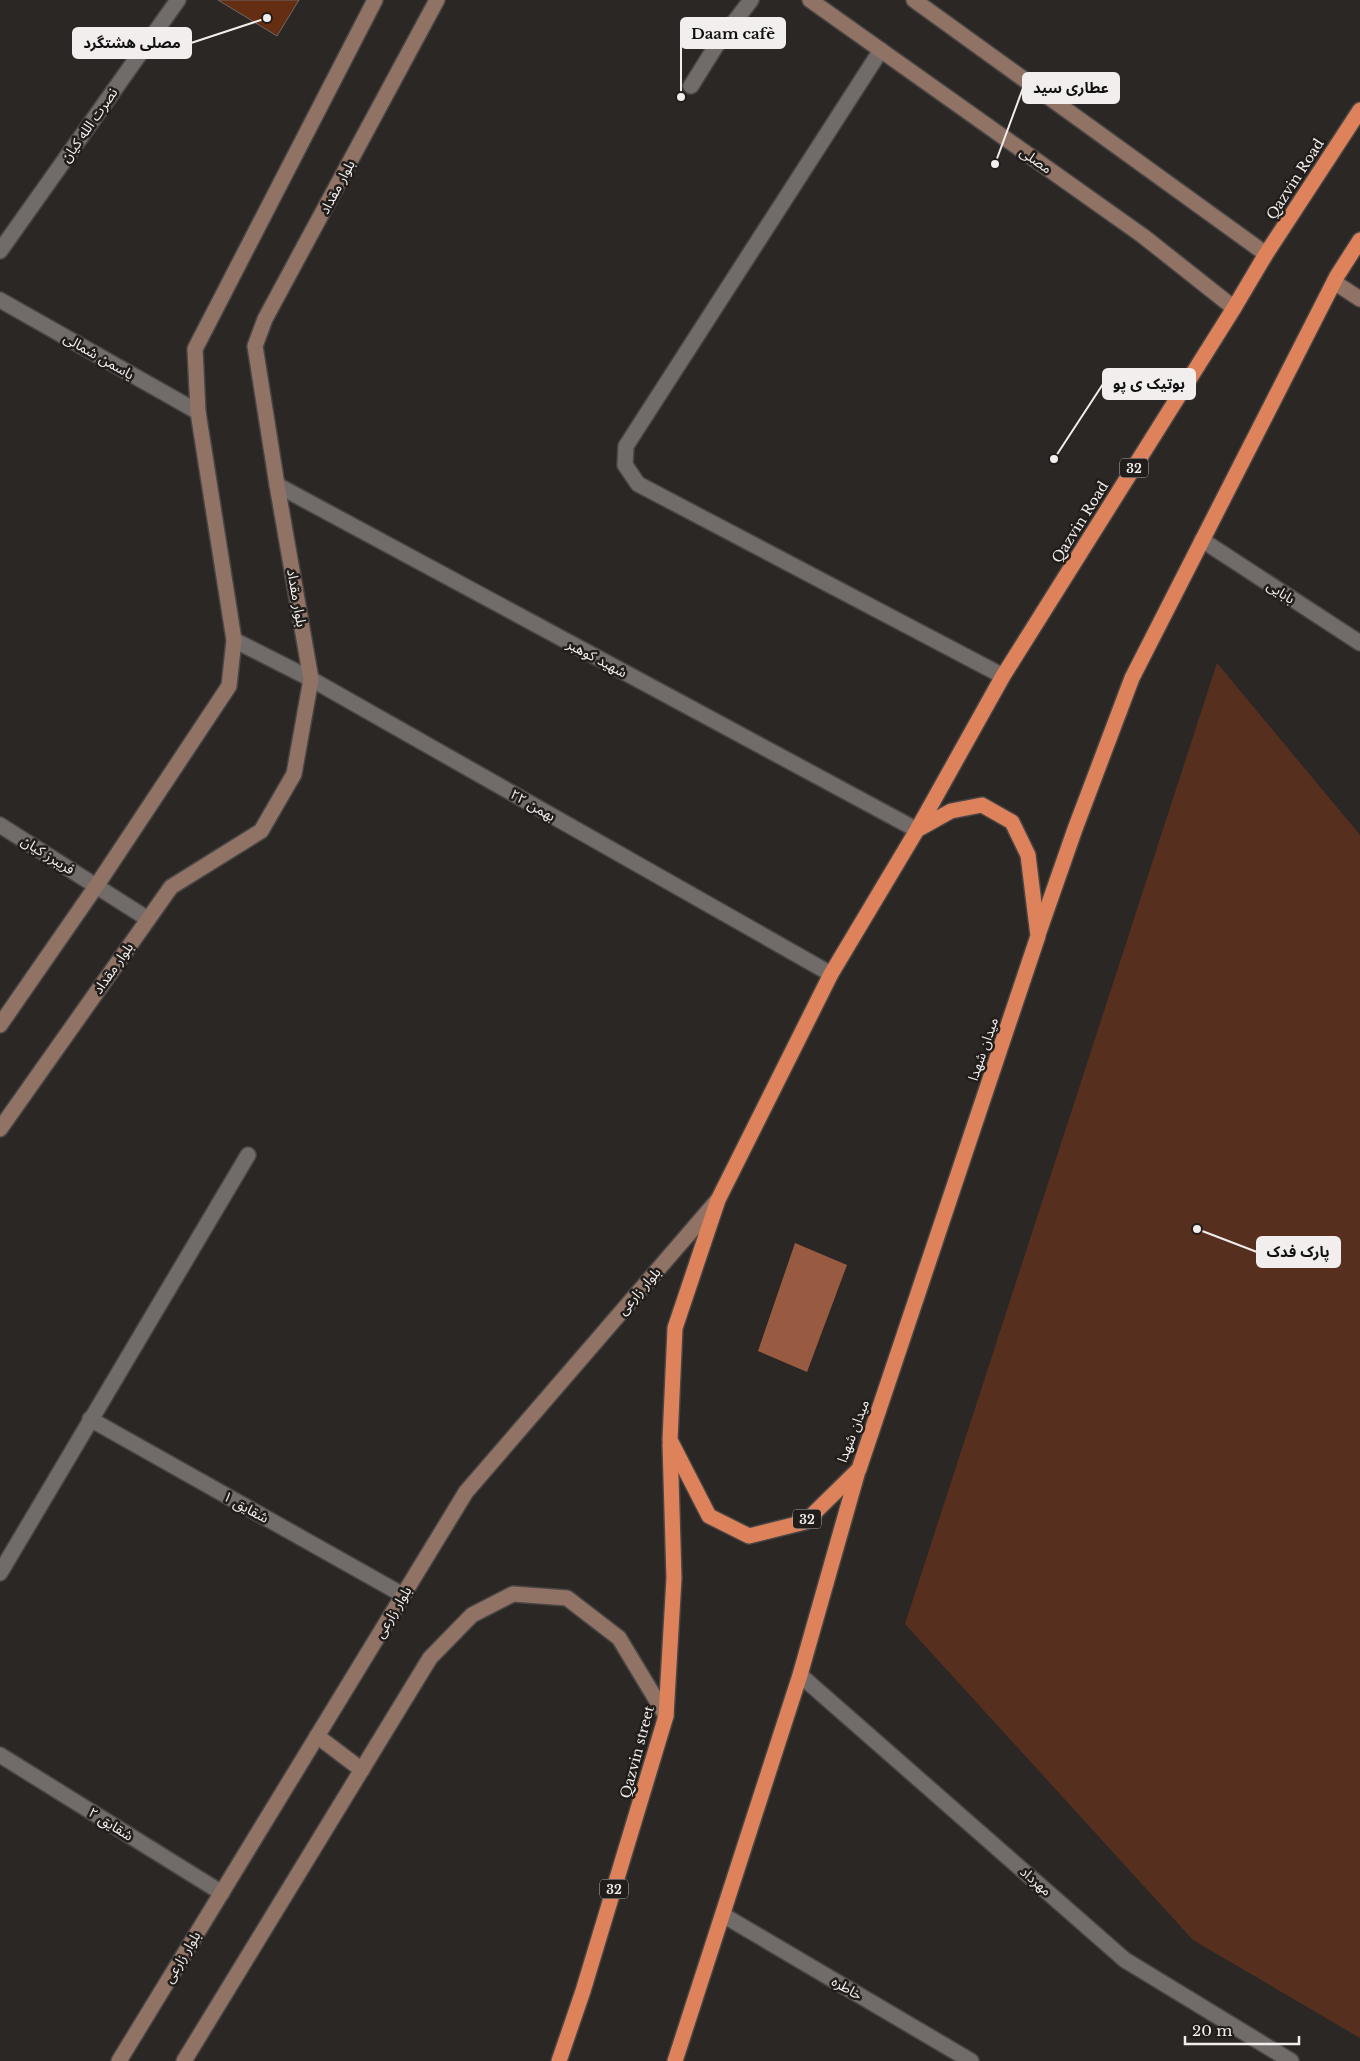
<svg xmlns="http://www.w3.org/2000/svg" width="1360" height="2061" viewBox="0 0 1360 2061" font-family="'Libre Baskerville','Noto Sans Arabic',serif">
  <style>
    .green { fill: #572f1e }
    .water { fill: #985b41 }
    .building { fill: #652d12; stroke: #6d6866 }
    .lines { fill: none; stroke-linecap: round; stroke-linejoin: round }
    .street-casing { stroke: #484544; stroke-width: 18 }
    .secondary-casing { stroke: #484544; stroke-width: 18 }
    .highway-casing { stroke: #484544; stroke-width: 18 }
    .street { stroke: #716c6a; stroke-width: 15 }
    .secondary { stroke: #917365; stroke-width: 15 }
    .highway { stroke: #dd825a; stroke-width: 15 }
    .labels { text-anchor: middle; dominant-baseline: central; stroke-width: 5; stroke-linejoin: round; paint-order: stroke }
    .shield { fill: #211d1b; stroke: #b3afae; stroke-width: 1 }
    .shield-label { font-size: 12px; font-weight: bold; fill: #f1eeed }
    .street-label { font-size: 14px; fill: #f1eeed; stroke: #211d1b }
    .leader { fill: none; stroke: #f1eeed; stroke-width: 2 }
    .callout-dot { fill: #f1eeed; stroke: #211d1b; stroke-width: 2 }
    .callout { fill: #f1eeed; stroke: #f1eeed; stroke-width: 2 }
    .callout-label { font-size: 15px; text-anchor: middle; font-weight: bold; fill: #111 }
  </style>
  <rect width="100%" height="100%" fill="#2b2725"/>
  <!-- green -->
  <path class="green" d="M1217,663L1360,835V2038L1193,1940L905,1624Z"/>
  <!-- water -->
  <path class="water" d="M795,1243L847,1265L807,1372L758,1351Z"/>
  <!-- building -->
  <path class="building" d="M218,0H299L277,36Z"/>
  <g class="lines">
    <defs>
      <g id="street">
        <path d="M881,50L626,446L625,465L638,484L1003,676"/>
        <path d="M691,86L716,46L751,0"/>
        <path d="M0,251L178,0"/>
        <path d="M0,300L198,412"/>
        <path d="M277,485L917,830"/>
        <path d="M1202,540L1360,643"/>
        <path d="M234,640L311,679L831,974"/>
        <path d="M0,825L148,919"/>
        <path d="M90,1419L403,1595"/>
        <path d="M0,1573L248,1155"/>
        <path d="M800,1675L1125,1960L1291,2061"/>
        <path d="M0,1755L222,1893"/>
        <path d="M723,1915L971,2061"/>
      </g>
      <g id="secondary">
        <path d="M810,0L1143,236L1234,308"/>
        <path d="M914,0L1266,254"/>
        <path d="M1334,282L1360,299"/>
        <path d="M0,1025L97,885L229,686L234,640L198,412L195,349L375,0"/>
        <path d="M0,1129L171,887L261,831L294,774L311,679L277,485L255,346L265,319L437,0"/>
        <path d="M317,1736L362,1770"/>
        <path d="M119,2061L466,1492L717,1201"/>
        <path d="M184,2061L430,1658L472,1615L513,1594L567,1598L619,1638L666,1716"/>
      </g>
      <g id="highway">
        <path d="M917,830L951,811L982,805L1012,822L1028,855L1038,936L859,1469L805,1522L749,1536L709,1516L670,1440L675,1328L718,1200L831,974L917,830L1003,676L1234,308L1266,254L1360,110"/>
        <path d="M1039,932L1075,829L1132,678L1337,276L1360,240"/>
        <path d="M559,2061L583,1991L666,1716L674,1578L670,1444"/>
        <path d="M675,2061L800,1675L858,1471"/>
      </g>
    </defs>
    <!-- street casing -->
    <use href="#street" class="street-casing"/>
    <!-- secondary casing -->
    <use href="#secondary" class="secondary-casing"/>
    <!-- highway casing -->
    <use href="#highway" class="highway-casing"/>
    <!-- street -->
    <use href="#street" class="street"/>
    <!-- secondary -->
    <use href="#secondary" class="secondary"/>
    <!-- highway -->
    <use href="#highway" class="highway"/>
  </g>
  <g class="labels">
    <!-- shield labels -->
    <g class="shield">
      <rect x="1120" y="458.5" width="28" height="19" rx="4"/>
      <rect x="793" y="1509.5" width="28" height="19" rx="4"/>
      <rect x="600" y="1879.5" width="28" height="19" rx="4"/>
    </g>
    <g class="shield-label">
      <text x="1134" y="468">32</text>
      <text x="807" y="1519">32</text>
      <text x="614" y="1889">32</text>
    </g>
    <!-- street labels -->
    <g class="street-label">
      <text transform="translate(89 125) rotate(-55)">نصرت الله کیان</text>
      <text transform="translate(1036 160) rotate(35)">مصلی</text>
      <text transform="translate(1295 179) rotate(-57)">Qazvin Road</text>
      <text transform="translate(337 187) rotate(-62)">بلوار مقداد</text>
      <text transform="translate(99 356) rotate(30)">یاسمن شمالی</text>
      <text transform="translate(1080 522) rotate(-58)">Qazvin Road</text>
      <text transform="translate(1281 592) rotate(33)">بابایی</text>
      <text transform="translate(297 598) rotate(80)">بلوار مقداد</text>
      <text transform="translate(597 658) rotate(28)">شهید کوهبر</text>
      <text transform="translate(533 805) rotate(30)">۲۲ بهمن</text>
      <text transform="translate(48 855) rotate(32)">فریبرز کیان</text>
      <text transform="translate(113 968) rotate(-55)">بلوار مقداد</text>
      <text transform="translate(983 1049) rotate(-71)">میدان شهدا</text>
      <text transform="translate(639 1291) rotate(-49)">بلوار زارعی</text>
      <text transform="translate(853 1431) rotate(-69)">میدان شهدا</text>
      <text transform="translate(246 1507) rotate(29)">شقایق ۱</text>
      <text transform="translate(393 1612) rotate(-59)">بلوار زارعی</text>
      <text transform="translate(637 1752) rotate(-75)">Qazvin street</text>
      <text transform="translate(111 1824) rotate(32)">شقایق ۲</text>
      <text transform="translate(1036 1881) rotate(41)">مهرداد</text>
      <text transform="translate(182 1957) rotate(-59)">بلوار زارعی</text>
      <text transform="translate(847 1988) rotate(30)">خاطره</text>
    </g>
  </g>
  <!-- callouts -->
  <path class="leader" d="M681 97L681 33M267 18L191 43M995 164L1023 88M1054 459L1103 384M1197 1229L1257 1252"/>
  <g class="callout-dot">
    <circle cx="681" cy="97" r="5"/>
    <circle cx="267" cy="18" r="5"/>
    <circle cx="995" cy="164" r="5"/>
    <circle cx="1054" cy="459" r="5"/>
    <circle cx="1197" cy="1229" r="5"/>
  </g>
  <g class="callout">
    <rect x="681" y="18" width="104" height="30" rx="5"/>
    <rect x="73" y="28" width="118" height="30" rx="5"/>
    <rect x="1023" y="73" width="96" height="30" rx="5"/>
    <rect x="1103" y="369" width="92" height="30" rx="5"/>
    <rect x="1257" y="1237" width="83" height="30" rx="5"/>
  </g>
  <g class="callout-label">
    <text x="733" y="39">Daam cafè</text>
    <text x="132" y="48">مصلی هشتگرد</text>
    <text x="1071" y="93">عطاری سید</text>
    <text x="1149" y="389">بوتیک ی پو</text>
    <text x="1298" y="1257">پارک فدک</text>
  </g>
  <!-- scale -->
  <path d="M1185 2036v8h114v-8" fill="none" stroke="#f1eeed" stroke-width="2.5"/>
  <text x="1192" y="2036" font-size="15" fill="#f1eeed" stroke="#211d1b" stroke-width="4" paint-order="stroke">20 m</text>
</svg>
